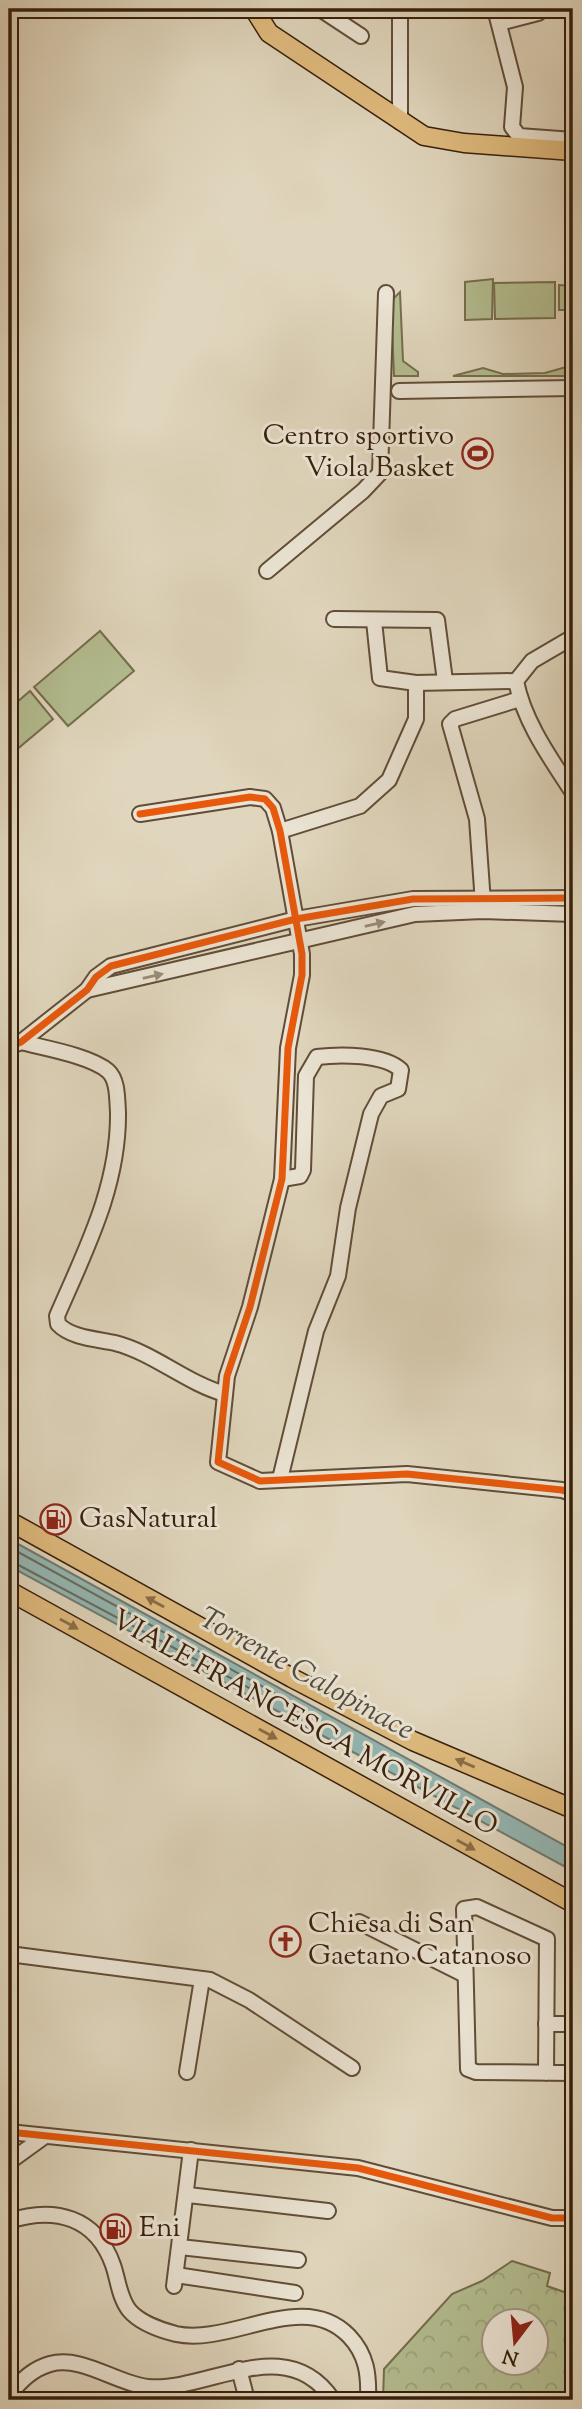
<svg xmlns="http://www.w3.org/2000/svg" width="582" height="2409" viewBox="0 0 582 2409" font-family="'Sorts Mill Goudy',serif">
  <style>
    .green { fill: #b3bd90; stroke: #756e4d; stroke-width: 2 }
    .forest { fill: url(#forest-crowns); stroke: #756e4d; stroke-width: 2; fill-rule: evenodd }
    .water { fill: #94b8b6; stroke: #6f7b71; stroke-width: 2 }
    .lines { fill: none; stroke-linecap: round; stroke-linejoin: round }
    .shore { stroke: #666c60; stroke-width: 2 }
    .minor-casing { stroke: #614d37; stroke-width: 18 }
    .major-casing { stroke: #371f0a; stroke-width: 21 }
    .minor { stroke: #ebe4d4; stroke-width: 14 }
    .major { stroke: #e0bb7e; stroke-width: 18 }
    .cycleway-casing { stroke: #ebe4d4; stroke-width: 11 }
    .cycleway { stroke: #e8590c; stroke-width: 7 }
    .oneway { fill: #9a8b79 }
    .oneway2 { fill: #8c6d44 }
    .labels { text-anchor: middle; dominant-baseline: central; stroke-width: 6; stroke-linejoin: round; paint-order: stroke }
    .poi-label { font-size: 28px; fill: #371f0a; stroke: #ebe4d4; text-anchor: start }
    .street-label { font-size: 28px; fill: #371f0a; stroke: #ebe4d4 }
    .water-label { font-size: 30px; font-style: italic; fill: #534d3e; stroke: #ebe4d4 }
  </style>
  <defs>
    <pattern id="forest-crowns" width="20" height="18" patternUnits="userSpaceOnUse" patternTransform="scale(1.75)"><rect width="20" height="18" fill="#b3bd90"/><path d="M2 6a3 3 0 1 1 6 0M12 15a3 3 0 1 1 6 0" fill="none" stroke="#9ba27b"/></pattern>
  </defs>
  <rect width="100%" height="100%" fill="#e0d6bd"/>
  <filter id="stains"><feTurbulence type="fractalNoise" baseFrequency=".00286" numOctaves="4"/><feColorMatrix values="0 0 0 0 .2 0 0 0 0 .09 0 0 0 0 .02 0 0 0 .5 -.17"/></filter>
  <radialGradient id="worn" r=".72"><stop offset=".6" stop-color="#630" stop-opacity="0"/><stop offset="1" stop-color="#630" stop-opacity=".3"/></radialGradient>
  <!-- green -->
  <g class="green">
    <path d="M493,279L492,319L465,320V282Z"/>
    <path d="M555,282V318L495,319L494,283Z"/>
    <path d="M559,285L571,286V310H559Z"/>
    <path d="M400,292L403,361L418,372V376H394L391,301Z"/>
    <path d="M566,367L573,369V376H453L483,368L503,374L545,373Z"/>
    <path d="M100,631L134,671L68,726L34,687Z"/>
    <path d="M30,691L53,719L9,756V709Z"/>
  </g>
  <!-- forest -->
  <path class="forest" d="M512,2261L550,2273L547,2286L573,2295V2400H383L384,2369L452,2294L482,2281ZM494,2322H536V2364H494Z"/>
  <!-- water -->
  <path class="water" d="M9,1539L573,1850V1871L9,1566Z"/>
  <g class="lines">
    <!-- shore -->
    <path class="shore" d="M9,1547L274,1693L275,1697L270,1699L9,1560"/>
    <defs>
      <g id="minor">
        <path d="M320,9L361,36"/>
        <path d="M400,9V122"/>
        <path d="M495,9L515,87L512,127L519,136L573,140"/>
        <path d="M499,23L538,13L539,9"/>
        <path d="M399,391L573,388"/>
        <path d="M267,571L363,491L380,473L386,293"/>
        <path d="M334,619L437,620L445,681"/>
        <path d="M374,621L380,678L416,683L516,681"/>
        <path d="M573,637L532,661L516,681C524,722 551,759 573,793"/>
        <path d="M140,814L250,797L265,799L273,808L280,831L302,954V975L288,1048L282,1179L250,1307L227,1376L218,1462L260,1481L407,1474L562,1490L573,1494"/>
        <path d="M280,831L360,806L389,780L416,719V683"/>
        <path d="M483,903L477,819L450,724L455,719L520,699"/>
        <path d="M87,990L415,914L483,911L573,914"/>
        <path d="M21,1042C44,1048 91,1056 108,1071C118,1080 117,1099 118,1112C119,1186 86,1249 57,1316L58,1324C71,1338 97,1339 115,1343C154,1353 186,1383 225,1394"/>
        <path d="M9,1047L21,1042L87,990L96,977L111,966L296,919L413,899L573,898"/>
        <path d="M280,1479L316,1331L338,1276L348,1208L371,1114L381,1096L398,1089L401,1070C384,1054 340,1054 317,1057L306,1076L303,1170L300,1176L282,1179"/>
        <path d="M359,1922L465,1975"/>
        <path d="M9,1954L210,1980L249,2000L352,2068"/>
        <path d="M546,2024H573"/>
        <path d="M187,2072L202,1979"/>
        <path d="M546,2073L547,1939L477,1907L464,1909L468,2069L476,2072L573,2073"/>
        <path d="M9,2132L358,2168L552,2218H573"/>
        <path d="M9,2162L45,2136"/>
        <path d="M188,2195L328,2211"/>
        <path d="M9,2221C55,2206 96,2217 113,2265C118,2279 119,2297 129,2310C139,2322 160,2330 176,2334C232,2346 303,2288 349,2336C367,2355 369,2375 368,2400"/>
        <path d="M180,2247L298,2260"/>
        <path d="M176,2275L295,2293"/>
        <path d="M9,2280V2279"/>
        <path d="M174,2286L191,2150"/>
        <path d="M239,2369L247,2400"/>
        <path d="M9,2396C19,2382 32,2369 50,2364C82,2355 117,2384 148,2387C210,2392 286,2330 333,2400"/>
      </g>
      <g id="major">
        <path d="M254,9L269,33L424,136L464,143L573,151"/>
        <path d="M9,1521L292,1678L413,1741L573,1809"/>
        <path d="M9,1591L573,1903"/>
      </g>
    </defs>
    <!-- minor casing -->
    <use href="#minor" class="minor-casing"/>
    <!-- major casing -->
    <use href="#major" class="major-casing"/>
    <!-- minor -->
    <use href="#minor" class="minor"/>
    <!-- major -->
    <use href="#major" class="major"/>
    <defs>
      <g id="cycleway">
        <path d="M140,814L250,797L265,799L273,808L280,831L302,954V975L288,1048L282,1179L250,1307L227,1376L218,1462L260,1481L407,1474L562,1490L573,1494"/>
        <path d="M9,1047L21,1042L87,990L96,977L111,966L296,919L413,899L573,898"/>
        <path d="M9,2132L358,2168L552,2218H573"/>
      </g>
    </defs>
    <!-- cycleway casing -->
    <use href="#cycleway" class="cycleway-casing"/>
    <!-- cycleway -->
    <use href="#cycleway" class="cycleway"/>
  </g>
  <!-- one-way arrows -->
  <defs><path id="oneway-solid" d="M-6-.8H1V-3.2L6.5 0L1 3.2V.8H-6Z" transform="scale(1.75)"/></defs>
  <g class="oneway">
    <use href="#oneway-solid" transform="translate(375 924) rotate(-13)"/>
    <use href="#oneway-solid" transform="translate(153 976) rotate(-13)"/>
  </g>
  <g class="oneway2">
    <use href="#oneway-solid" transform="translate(155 1602) rotate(-151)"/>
    <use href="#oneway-solid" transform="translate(69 1624) rotate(29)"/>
    <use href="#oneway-solid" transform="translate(268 1734) rotate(29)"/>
    <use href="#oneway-solid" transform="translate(465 1763) rotate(-157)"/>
    <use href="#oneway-solid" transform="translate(466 1845) rotate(29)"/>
  </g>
  <!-- icons -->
  <defs>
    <symbol id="stadium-ring" viewBox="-11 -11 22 22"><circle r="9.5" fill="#ebe4d4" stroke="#8f2418" stroke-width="1.5"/><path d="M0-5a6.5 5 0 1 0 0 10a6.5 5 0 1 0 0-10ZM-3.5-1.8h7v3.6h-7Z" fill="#8f2418"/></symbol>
    <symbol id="fuel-ring" viewBox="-11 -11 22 22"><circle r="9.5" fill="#ebe4d4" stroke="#8f2418" stroke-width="1.5"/><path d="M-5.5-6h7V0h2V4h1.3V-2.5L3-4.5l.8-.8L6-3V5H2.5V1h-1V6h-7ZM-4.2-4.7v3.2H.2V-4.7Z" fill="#8f2418"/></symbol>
    <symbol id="church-ring" viewBox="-11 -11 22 22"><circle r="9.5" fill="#ebe4d4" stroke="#8f2418" stroke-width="1.5"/><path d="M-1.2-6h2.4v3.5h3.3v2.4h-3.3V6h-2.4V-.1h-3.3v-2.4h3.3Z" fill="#8f2418"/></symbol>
  </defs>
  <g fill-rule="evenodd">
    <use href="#stadium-ring" x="460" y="436" width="35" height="35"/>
    <use href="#fuel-ring" x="38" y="1502" width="35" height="35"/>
    <use href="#church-ring" x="268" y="1924" width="35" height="35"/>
    <use href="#fuel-ring" x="98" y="2212" width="35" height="35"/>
  </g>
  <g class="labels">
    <!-- poi labels -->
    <g class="poi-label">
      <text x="454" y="437" text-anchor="end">Centro sportivo<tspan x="454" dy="32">Viola Basket</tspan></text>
      <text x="79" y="1520">GasNatural</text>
      <text x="308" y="1925">Chiesa di San<tspan x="308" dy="32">Gaetano Catanoso</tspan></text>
      <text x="139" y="2229">Eni</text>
    </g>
    <!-- street labels -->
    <g class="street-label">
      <text transform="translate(304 1724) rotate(29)">VIALE FRANCESCA MORVILLO</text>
    </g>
    <!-- water labels -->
    <g class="water-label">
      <text transform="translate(306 1675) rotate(29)">Torrente Calopinace</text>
    </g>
  </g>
  <!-- margin -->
  <rect width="582" height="2409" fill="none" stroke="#e0d6bd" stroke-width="35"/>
  <rect x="10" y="10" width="561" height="2388" fill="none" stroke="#371f0a" stroke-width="3.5"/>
  <rect x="18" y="18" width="547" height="2374" fill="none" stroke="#371f0a" stroke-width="2"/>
  <!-- north arrow -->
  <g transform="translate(515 2342) rotate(196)"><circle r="33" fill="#ebe4d4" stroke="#a39583" stroke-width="2"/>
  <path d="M0-5L12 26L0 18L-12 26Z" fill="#8f2418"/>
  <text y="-10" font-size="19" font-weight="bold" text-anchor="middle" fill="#371f0a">N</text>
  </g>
  <rect width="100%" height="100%" filter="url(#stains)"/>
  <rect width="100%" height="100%" fill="url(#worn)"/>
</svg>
